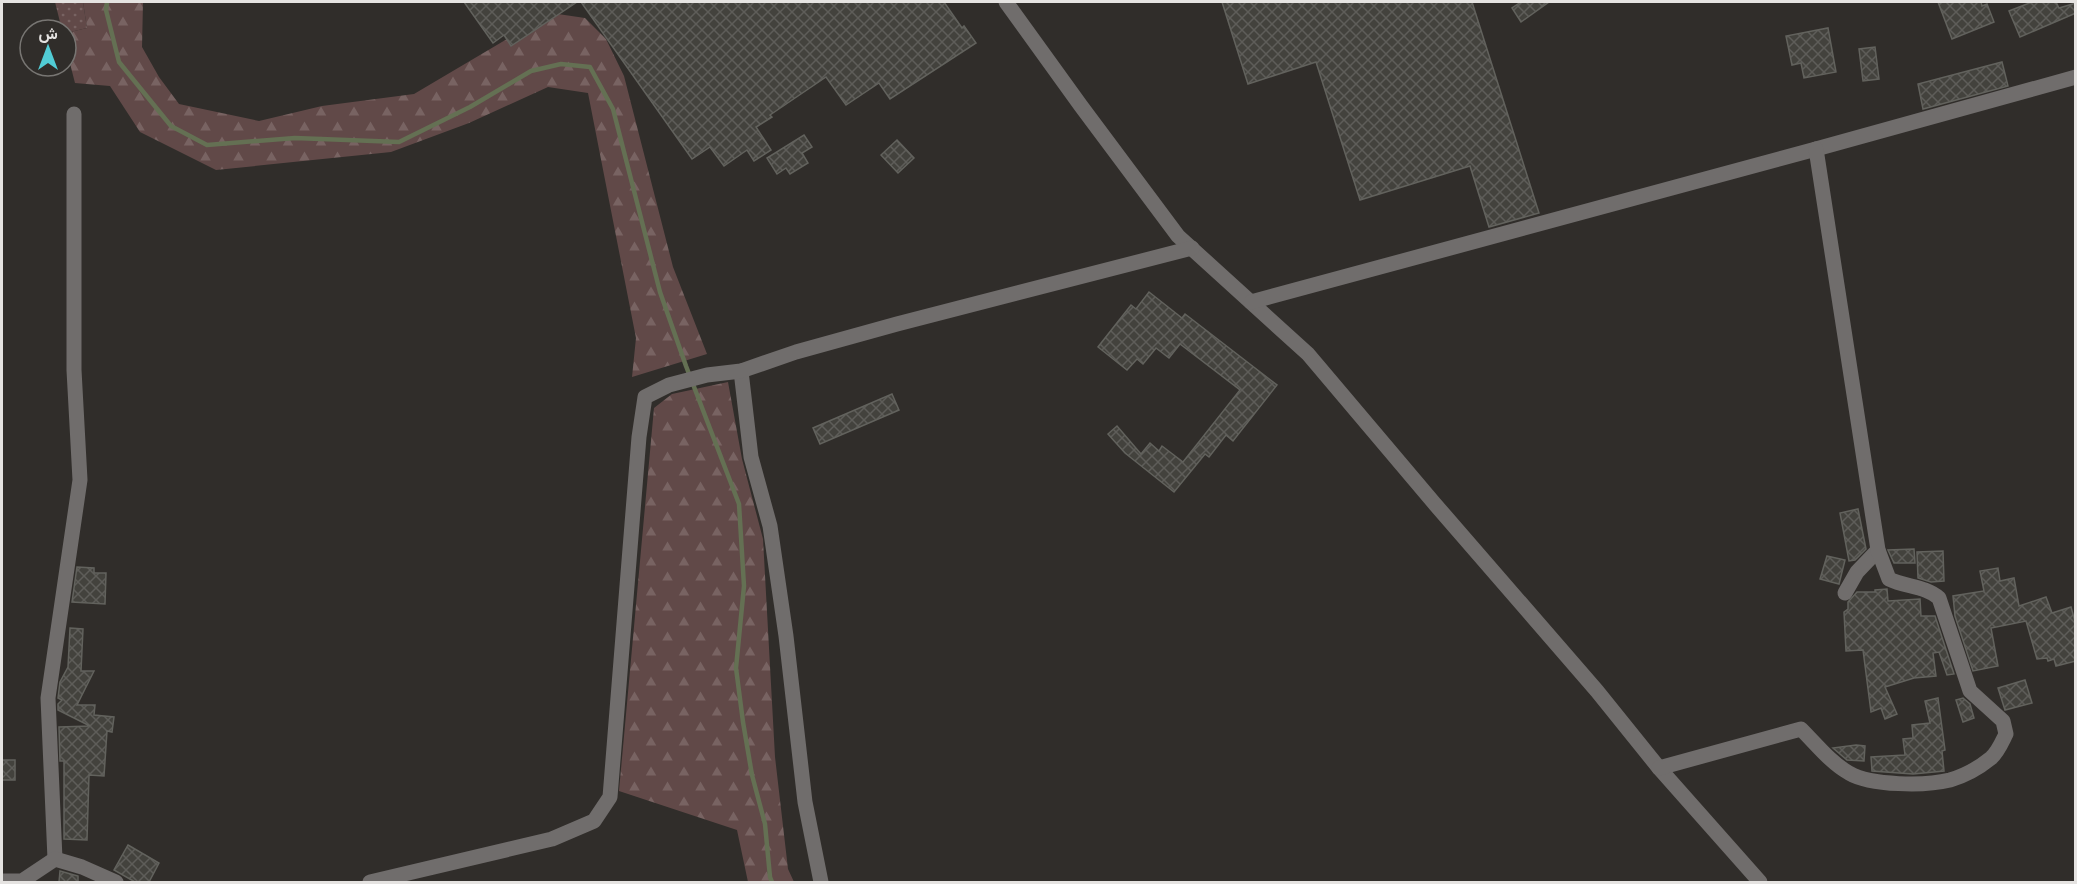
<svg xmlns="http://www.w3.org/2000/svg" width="2077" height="884" viewBox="0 0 2077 884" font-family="Jost,Vazirmatn,sans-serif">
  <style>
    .grass { fill: url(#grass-dots) }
    .forest { fill: url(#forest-firs) }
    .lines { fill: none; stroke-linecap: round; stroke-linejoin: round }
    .stream { stroke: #647053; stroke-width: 4.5 }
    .building { fill: url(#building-cross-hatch); stroke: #62625d; stroke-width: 1.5 }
    .minor { stroke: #706d6c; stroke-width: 15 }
  </style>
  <defs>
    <pattern id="grass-dots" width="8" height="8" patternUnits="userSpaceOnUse" patternTransform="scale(1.5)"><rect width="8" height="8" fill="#614948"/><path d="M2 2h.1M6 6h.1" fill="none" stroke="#786362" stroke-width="1.8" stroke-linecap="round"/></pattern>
    <pattern id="forest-firs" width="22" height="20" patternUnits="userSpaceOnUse" patternTransform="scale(1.5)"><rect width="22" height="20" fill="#614948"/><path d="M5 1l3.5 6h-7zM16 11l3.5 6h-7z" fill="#786362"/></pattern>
    <pattern id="building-cross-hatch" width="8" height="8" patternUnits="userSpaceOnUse" patternTransform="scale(1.5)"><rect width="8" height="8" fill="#43423d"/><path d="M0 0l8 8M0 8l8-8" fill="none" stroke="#5e5d59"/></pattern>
  </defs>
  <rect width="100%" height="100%" fill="#302d2a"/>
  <!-- grass -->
  <path class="grass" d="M55,2H83L87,28L66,33V30H62Z"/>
  <!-- forest -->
  <g class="forest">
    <path d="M83,2H143L142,47L159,77L179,104L259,121L322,106L414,94L551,13L585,18L606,39L624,76L673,267L707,354L632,377L636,338L588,93L548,87L469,123L391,152L216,170L140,132L110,86L75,83L66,48V33L87,28Z"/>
    <path d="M728,382L742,459L763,539L775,757L788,869L794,882H748L737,830L619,791L654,408L672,394Z"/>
  </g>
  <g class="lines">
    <!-- stream -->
    <path class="stream" d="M107,2L106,10L119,62L171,126L207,145L295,138L399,142L470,107L531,71L561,64L590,67L613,109L660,292L686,366L739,504L744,586L736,668L743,722L752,775L765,824L770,877L772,882"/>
  </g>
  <!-- building -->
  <g class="building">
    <path d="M464,2H577L511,46L504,35L493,43Z"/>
    <path d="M581,2H944L962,28L964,26L976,43L890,99L879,83L846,105L826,77L770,115L772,117L756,127L771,150L754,161L747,150L724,166L710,147L692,159Z"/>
    <path d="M1222,2H1472L1539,213L1489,227L1470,166L1360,200L1316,62L1248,84Z"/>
    <path d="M1521,2H1549L1521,22L1512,8Z"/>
    <path d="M1938,2H1981L1982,6L1987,4L1994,22L1952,39Z"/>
    <path d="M2032,2H2056L2059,8L2076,3V13L2020,37L2009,11Z"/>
    <path d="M1828,28L1836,72L1804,78L1801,63L1792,65L1786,36Z"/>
    <path d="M1875,47L1879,79L1863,81L1859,49Z"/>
    <path d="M2002,62L2008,86L1923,109L1918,84Z"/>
    <path d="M804,135L812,147L802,153L808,163L790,174L786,168L777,174L767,158Z"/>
    <path d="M897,140L914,158L898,173L881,155Z"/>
    <path d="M1149,292L1182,318L1185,314L1277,385L1233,441L1226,435L1209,457L1205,454L1174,492L1125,453L1108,434L1117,426L1141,454L1150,443L1159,451L1162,446L1183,462L1240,390L1180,344L1169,358L1156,348L1143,364L1137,359L1127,370L1098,347L1131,305L1136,309Z"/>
    <path d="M892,394L899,410L820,444L813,428Z"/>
    <path d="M1858,509L1866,549L1855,560L1849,561L1840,513Z"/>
    <path d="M1914,549L1915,563H1894L1888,550Z"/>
    <path d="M1943,551L1944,581L1931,582L1918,578L1917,552Z"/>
    <path d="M1827,556L1845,560L1839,584L1820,579Z"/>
    <path d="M77,567L94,568V573H106L105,604L72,602Z"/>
    <path d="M1998,568L2000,581L2014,578L2019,606L2046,597L2052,613L2071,607L2076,625V661L2056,666L2054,659L2048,661L2047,658L2037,659L2026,621L1991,628L1998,666L1973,671L1955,616L1953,596L1984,591L1980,571Z"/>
    <path d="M1887,589L1888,601L1920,599L1921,616H1935L1954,674L1947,675L1939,652L1933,653L1936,676L1914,678L1885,687L1897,714L1885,719L1881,708L1871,712L1863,650L1846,651L1844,612L1848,609V602L1857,592H1875V590Z"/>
    <path d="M70,628L83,629L81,671H94L77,705H95L94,715L114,717L112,732L107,731L104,776L89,775L87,840L64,839V761H60L59,727L90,726L58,710V704L62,700L58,698L60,682L68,667Z"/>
    <path d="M2025,680L2032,703L2005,710L1998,688Z"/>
    <path d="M1938,698L1945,750L1942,751L1944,771L1913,774L1872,771L1871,757L1905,755L1903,739L1913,738L1912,725L1930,723L1925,701Z"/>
    <path d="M1963,698L1970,704L1974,718L1963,722L1956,700Z"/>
    <path d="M1856,745L1865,746L1864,761L1847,760L1833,748Z"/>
    <rect x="2" y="760" width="13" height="20"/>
    <path d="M128,845L159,863L149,882H135L114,870Z"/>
    <path d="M60,871L78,876V882H59Z"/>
  </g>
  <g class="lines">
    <!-- minor -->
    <g class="minor">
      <path d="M1006,2L1081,106L1178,236L1308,354L1434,503L1597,691L1659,768L1760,882"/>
      <path d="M1251,302L1816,149L2076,77"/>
      <path d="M741,371L751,457L770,526L786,636L805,802L821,882"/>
      <path d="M1845,593L1857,572L1878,550"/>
      <path d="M1659,768L1801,729C1816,744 1831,763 1849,773C1871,786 1926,786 1950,780C1964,776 1980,767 1991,758C1998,752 2002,742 2006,734L2003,721L1970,691L1939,598C1926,586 1905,587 1889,579L1878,550L1816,149"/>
      <path d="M55,859L48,698L80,480L74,370V114"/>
      <path d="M2,881H22L55,859L82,867L116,882"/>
      <path d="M370,882L552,839L594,821L610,797L639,437L645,397L669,385L707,375L741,371L796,352L897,324L1192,248"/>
    </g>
  </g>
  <!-- border -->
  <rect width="2077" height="884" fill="none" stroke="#e5e3e1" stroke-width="6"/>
  <!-- north arrow -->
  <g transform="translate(48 48)"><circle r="28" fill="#302d2a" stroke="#787673" stroke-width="1.5"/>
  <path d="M0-4.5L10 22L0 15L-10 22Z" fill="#51ccd5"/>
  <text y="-9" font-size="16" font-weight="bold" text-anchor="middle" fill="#e5e3e1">ش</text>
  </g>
</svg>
